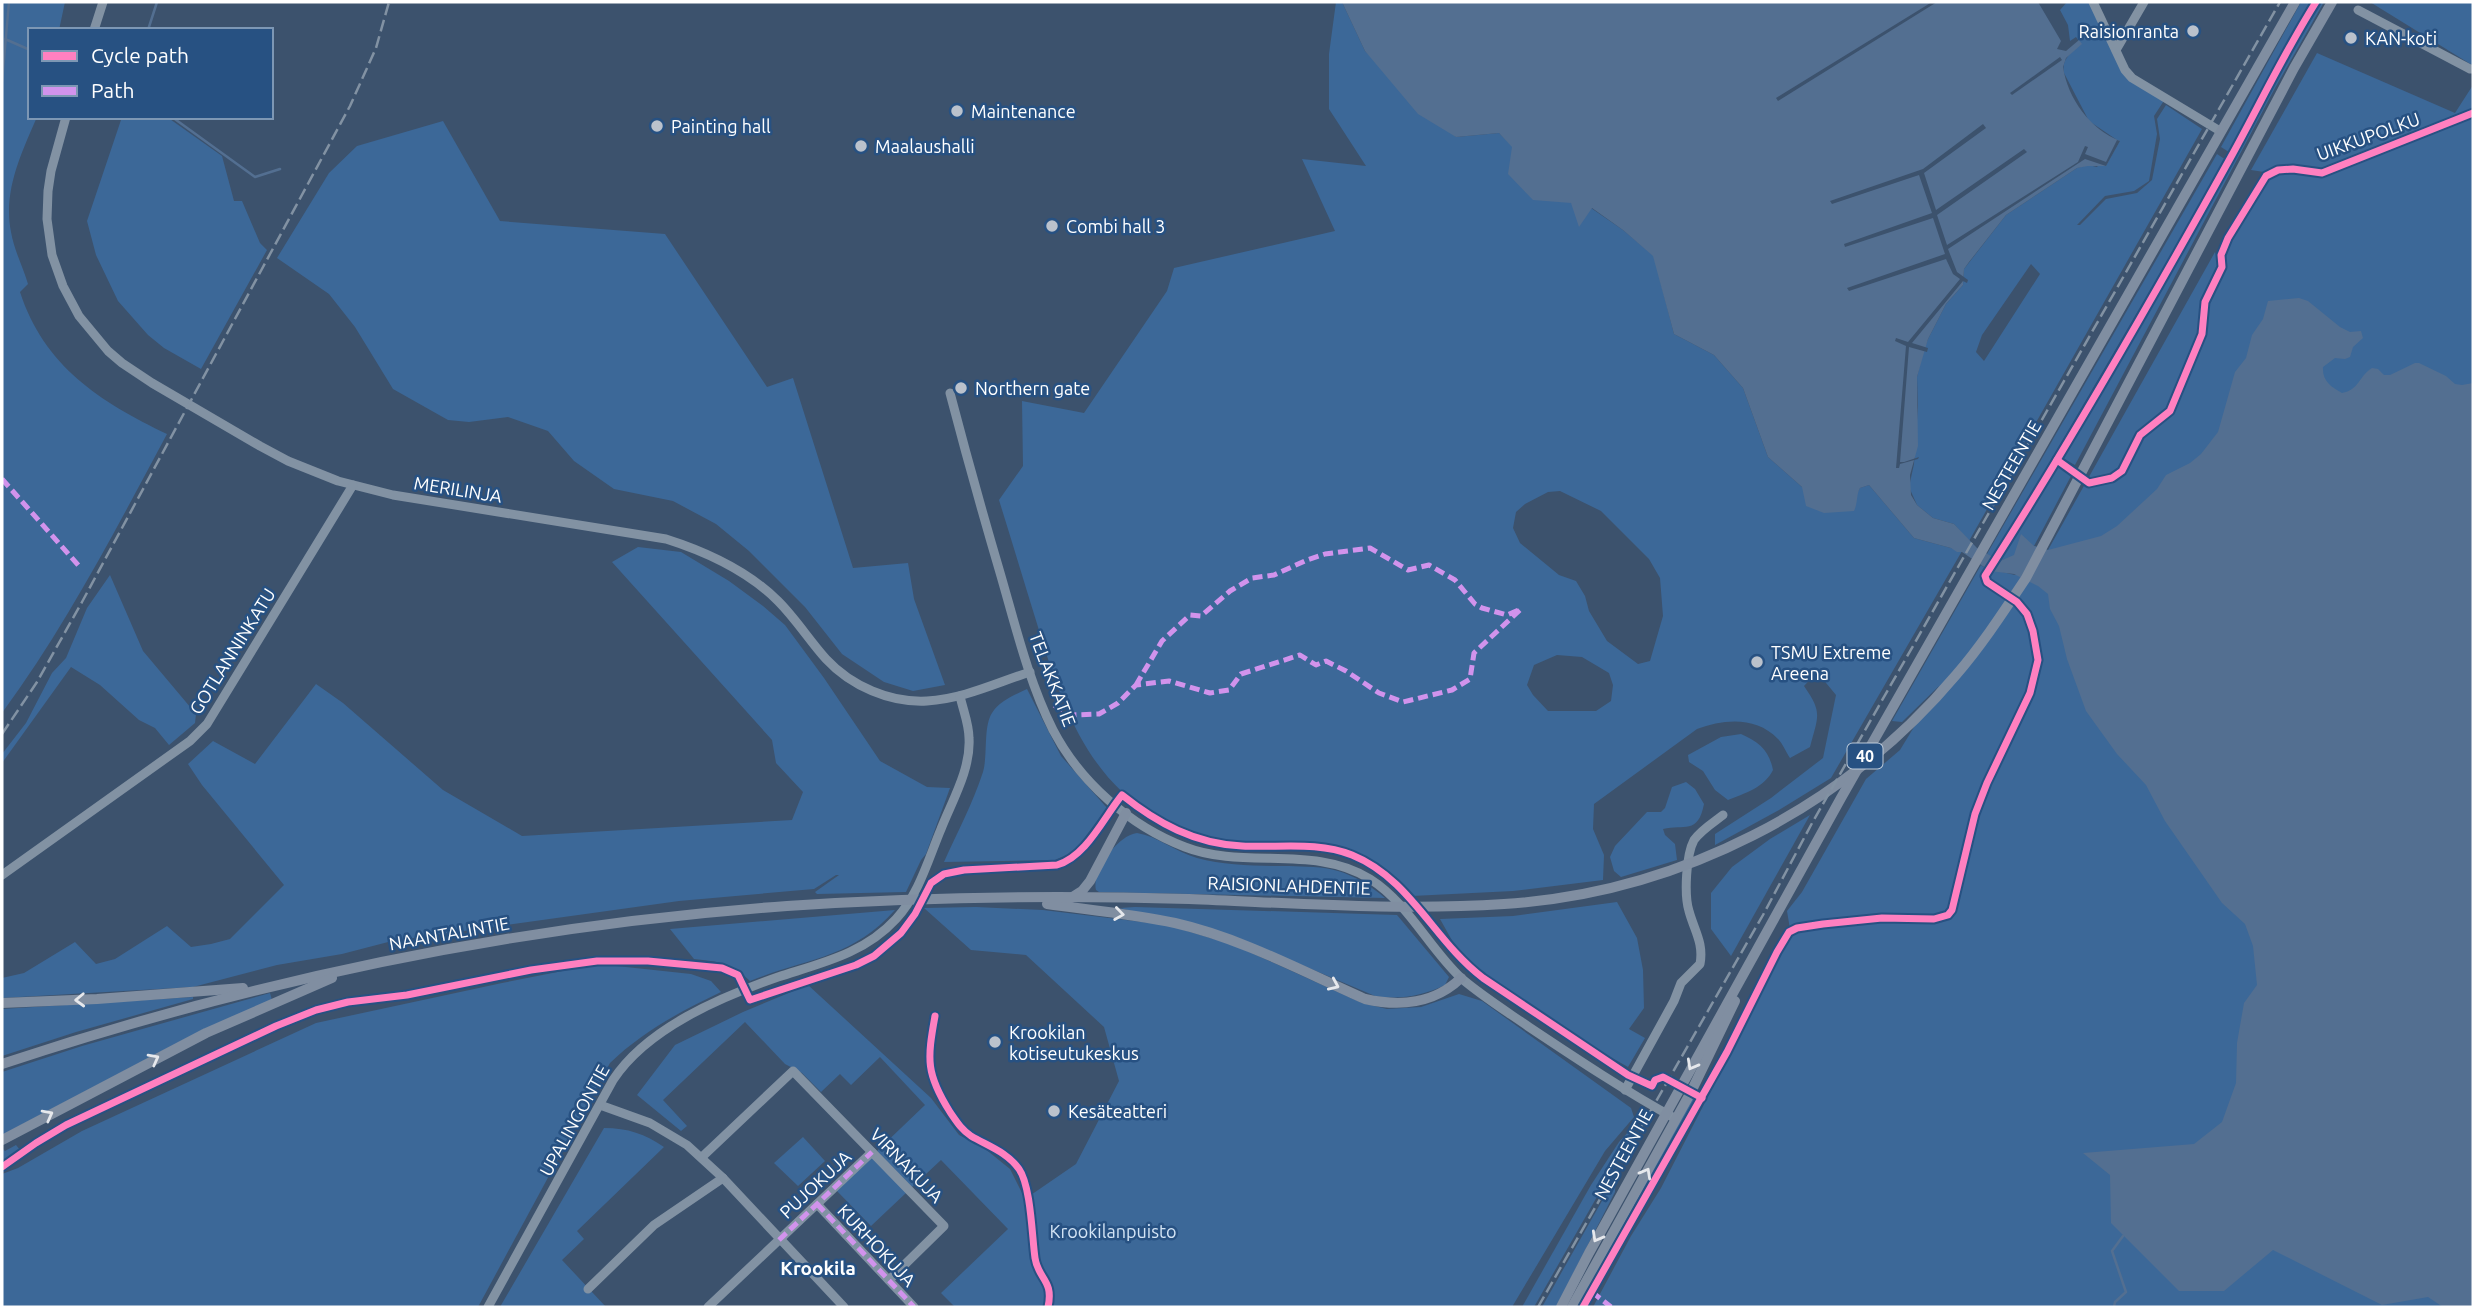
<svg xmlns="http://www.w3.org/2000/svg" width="2475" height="1309" viewBox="0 0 2475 1309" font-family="Ubuntu,sans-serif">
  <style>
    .green { fill: #3c6898; fill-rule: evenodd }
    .water { fill: #536f91 }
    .pier { fill: #3c526d }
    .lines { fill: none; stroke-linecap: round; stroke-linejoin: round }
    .stream { stroke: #536f91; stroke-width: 2.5 }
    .minor { stroke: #8292a3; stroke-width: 9 }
    .major { stroke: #808ea1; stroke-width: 10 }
    .rail { stroke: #8292a3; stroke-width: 2.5; stroke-dasharray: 12 5; stroke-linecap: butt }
    .quiet { stroke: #d193ec; stroke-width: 5; stroke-dasharray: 10 5; stroke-linecap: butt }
    .cycleway-casing { stroke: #275182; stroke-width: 11 }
    .cycleway { stroke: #ff80c0; stroke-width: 7 }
    .oneway { stroke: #e6e8ec }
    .poi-dot { fill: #bbc2cc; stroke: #275182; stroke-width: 2.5 }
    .labels { text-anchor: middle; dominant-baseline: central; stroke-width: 5; stroke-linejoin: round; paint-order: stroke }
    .shield { fill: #275182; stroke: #becbda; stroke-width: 2 }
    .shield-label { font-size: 16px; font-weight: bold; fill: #fff }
    .poi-label { font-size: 18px; fill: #fff; stroke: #275182; text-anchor: start }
    .street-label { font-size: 18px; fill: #fff; stroke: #275182 }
    .park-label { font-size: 18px; fill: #d3e4f5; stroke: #275182 }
    .neighbourhood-label { font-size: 19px; font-weight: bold; fill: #fff; stroke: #275182 }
  </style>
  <rect width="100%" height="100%" fill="#3c526d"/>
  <!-- green -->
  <g class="green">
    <path d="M2,2H65L59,30H30V117H37C21,154 3,191 11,232C14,250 23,267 28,284L20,292C44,366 100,402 167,434C116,529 66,626 2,713Z"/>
    <path d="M1336,2H1342L1365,51L1456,137L1499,133L1571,203L1591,208L1623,230L1654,256L1674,334L1714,355L1743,388L1768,457L1802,487L1857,493L1860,488L1869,485L1914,538L1962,551L1831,778L1779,810L1715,845V834L1771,798L1823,758L1836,695L1817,672L1804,686C1823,713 1818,716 1810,747L1790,758C1786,752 1783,744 1778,739C1756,716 1724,719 1697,729L1594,804L1593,829L1604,855L1603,880L1513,891L1412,896C1386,870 1354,847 1316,843C1292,841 1266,846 1242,843C1110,826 1072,741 1038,627C1025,585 1012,542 999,500L1023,466L1022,401L1084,413L1167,291L1174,268L1335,231L1302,159L1366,166L1329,109V54ZM1560,491L1601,511L1649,559L1660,578L1663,616L1650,661L1638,664L1607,641L1589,611L1585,596L1576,581L1559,575L1520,543L1513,528L1516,512L1525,504L1548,492ZM1557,655L1582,657L1609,673L1613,685L1611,701L1596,711H1548L1533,695L1527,685L1534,665Z"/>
    <path d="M2067,2H2093L2125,70L2165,99L2154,116L2157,134L2149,181L2134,191L2105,196L2077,225H2080L2106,199L2137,193L2152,180L2160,139L2157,119L2166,105L2202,129L1969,541L1954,524L1933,518L1917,505L1909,487L1914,464L1918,406L1917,377L1923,352L1928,339L1946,304L1963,285L1964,269L2006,215L2077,168L2088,165L2097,167L2117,140L2089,121L2064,73C2061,59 2071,53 2081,44L2076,37L2070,41L2068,25L2060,10ZM2031,264L2040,274L1984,361L1976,352L1982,335Z"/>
    <path d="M2301,2H2311L2229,152L2221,147Z"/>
    <path d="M2318,2H2324L2275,88L2075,465L2062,458L2233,157Z"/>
    <path d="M2370,2H2473V64L2472,65Z"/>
    <path d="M2317,53L2455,113L2473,85V1307H1593L1631,1236L1661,1188L1791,935L1787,911L1802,892L1866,779L1900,750L1939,686L1902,722L1892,721L1981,565L1986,569L1982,580L1995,591L1998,586L1988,577L1990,571H1998L2015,575L2090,576L2173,528L2270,414L2257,347L2240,393L2237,417L2231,425L2234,440L2222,461L2196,476L2201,490L2195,494L2183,492L2184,503L2180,509L2159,512L2156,530L2135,537C2132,547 2118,560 2107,562C2102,563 2096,562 2091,562C2073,565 2054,572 2037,567C2023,563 2015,555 2000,561L2059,465L2071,476L2034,546L2048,550L2215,252L2223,278C2221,246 2240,227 2255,201C2260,193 2260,182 2262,173L2269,179L2277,174L2251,170Z"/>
    <path d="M122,117H167L222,156L234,201H242L260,243L267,250L201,369L164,348L148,335L118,301L96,255L87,221Z"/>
    <path d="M443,121L500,221L665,234L767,387L793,378L853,568L908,563L914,599L945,685L913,691L884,682L842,654L805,607L749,551L716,524L673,501L614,489L574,461L548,431L508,417L469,422L448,420L393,389L355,327L329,294L277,258L329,173L357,146Z"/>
    <path d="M2217,154L2226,160L1994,558L1987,554Z"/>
    <path d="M638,547L681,552L729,581L763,606L785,625L824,678L880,761L927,787L950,788L926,854L921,860L906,892L817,894L815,892L839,875H836L814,889L679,901L392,941L342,954L277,965L193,987L2,998V978L24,973L75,942L96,964L115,959L167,926L191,947L211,944L230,939L284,885L202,785L188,764L213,741L255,764L316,684L343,703L443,790L522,836L792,820L803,792L776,763L772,740L612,562Z"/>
    <path d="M110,575L143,651L196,714L195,723L169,745L155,728L139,720L100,685L71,667L2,763V754L26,723L52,673L66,658L87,608Z"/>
    <path d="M1027,689L1061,756L1107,808L1077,848L1071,853L1055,860L944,862C957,833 973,803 983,772C988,755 983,727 992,713C999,701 1015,695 1027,689Z"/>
    <path d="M1741,734C1759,742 1769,750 1773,770C1764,788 1745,793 1728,800L1715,790L1703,771L1689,762L1688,755L1721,737Z"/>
    <path d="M1686,782L1695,789L1704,804C1698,835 1684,824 1663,829L1665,835L1675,844L1677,860L1621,877L1614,871L1610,857L1615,846L1647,812H1661L1665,808L1672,787Z"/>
    <path d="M1810,815L1731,956L1711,929V893L1732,867L1770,839Z"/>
    <path d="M1137,833C1157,836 1176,852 1197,858C1227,866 1259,866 1289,866C1305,867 1322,866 1338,871C1355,876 1371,886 1385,898L1099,892L1096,890C1091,872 1118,835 1137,833Z"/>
    <path d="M1617,902L1637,938L1643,970L1644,1008L1629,1029L1645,1038L1628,1067L1584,1042L1463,960L1440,919L1513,916Z"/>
    <path d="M976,907L1043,910L1167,925L1234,945L1362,1003L1387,1009L1421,1007L1459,994L1482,1001L1631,1108L1634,1117L1605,1151L1512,1307H955L941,1293L1008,1229L941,1160L912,1187L877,1151L925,1105L880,1057L851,1085L840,1074L821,1092L802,1073L785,1064L745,1022L663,1100L687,1126L681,1131L637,1095L675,1045L743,1012L808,985L931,1098L959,1135L984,1148L1010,1169L1025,1199L1076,1164L1119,1081L1104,1027L1026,955L971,950L924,908Z"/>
    <path d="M1135,907L1397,915L1449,977L1445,985C1422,996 1400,1000 1375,996L1236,937L1120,908Z"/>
    <path d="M895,910C851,959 807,958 750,981C731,962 719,962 694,959L670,929Z"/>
    <path d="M598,964L691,974L711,981L721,992C681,1011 642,1032 610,1063L478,1307H2V1174L18,1168L82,1131L316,1023L502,983Z"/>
    <path d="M270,993L272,1000L202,1030L2,1135V1072L82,1046Z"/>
    <path d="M193,997V999L76,1032L2,1056V1009Z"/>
    <path d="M1693,1097L1697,1099L1696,1104L1581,1307H1576Z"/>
    <path d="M604,1128C628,1128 645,1134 664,1147L577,1231L584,1239L562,1260L606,1307H500Z"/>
    <path d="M1630,1130L1634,1132L1534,1307H1522L1591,1185L1619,1142Z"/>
    <path d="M803,1137L825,1161L798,1186L774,1163Z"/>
    <path d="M16,1145L20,1150L2,1165V1148L5,1151Z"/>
    <path d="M872,1156L907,1192L871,1226L836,1190Z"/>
    <path d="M1616,1176L1615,1192L1556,1307H1542Z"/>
  </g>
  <!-- water -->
  <path class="water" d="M1342,2H2038L2061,41L2057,49L2066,51L2079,40L2082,44L2066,58L2063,67C2068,99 2090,129 2120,141L2106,166H2088L2077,168L2006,215L1969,262L1964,269L1963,285L1946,304L1928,339L1917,377L1918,446L1910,475L1911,495L1917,505L1933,518L1954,524L1977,548L2000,561L2014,555L2021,534L2034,546L2048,550L2101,536L2117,526L2157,489L2166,475L2190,463L2201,454L2218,432L2235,372L2246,358L2252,335L2263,319L2268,301L2299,298L2308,301L2340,327L2350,332L2361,331L2363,338L2353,347L2350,357L2345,359L2335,358L2323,367C2322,381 2331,387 2342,393C2359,390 2359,376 2372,368L2378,369L2384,375H2390L2415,363H2419L2446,376L2455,384L2462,385L2473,383V1307H2443L2428,1297L2382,1305L2273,1250L2224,1291H2179L2111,1223L2110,1175L2083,1153L2194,1144L2222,1122L2236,1083L2237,1043L2244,1003L2257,985L2253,946L2245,924L2222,903L2165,821L2146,785L2117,754L2086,711L2067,659L2059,626L2050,609L2048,594L2038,586L2014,574L1990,571L1962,552H1957L1951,548L1914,538L1869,485L1860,488C1856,495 1858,503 1854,511L1824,513L1806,506L1802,487L1768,457L1743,388L1714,355L1674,334L1653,256L1623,230L1592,208L1579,227L1571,203L1533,200L1508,174L1512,147L1499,133L1456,137L1418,114L1365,51Z"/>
  <!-- pier -->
  <g class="pier">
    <path d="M1932,2H1937L1778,101L1776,98Z"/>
    <path d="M2060,57L2062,60L2012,95L2010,93Z"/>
    <path d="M1983,124L1986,128L1924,173L1936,210L2024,149L2027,152L1937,215L1947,245L2078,162L2085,146L2088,147L2085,154L2106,162L2117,140L2120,141L2106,166L2085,159L1948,249L1957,272L1968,280L1967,283L1963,281L1912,343L1928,348L1927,352L1909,347L1900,462H1904L1919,457L1918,459L1900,464L1899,468H1896L1906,346L1895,341L1896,338L1908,342L1960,279L1953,274L1946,259L1849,291L1847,288L1945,254L1933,218L1845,247L1844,244L1932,213L1919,175L1832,204L1830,201L1923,169Z"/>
  </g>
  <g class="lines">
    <!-- stream -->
    <g class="stream">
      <path d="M148,30L157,2"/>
      <path d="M5,39L30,50"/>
      <path d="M2,82L9,2"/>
      <path d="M172,117L255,177L280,169"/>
      <path d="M2114,1307L2115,1302L2126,1292L2112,1251L2123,1236"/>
    </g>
    <!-- minor -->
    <g class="minor">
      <path d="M2093,2L2125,70L2132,78L2220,131"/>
      <path d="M2358,10L2470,69H2473"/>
      <path d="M94,30L103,2"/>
      <path d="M2116,50L2144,2"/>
      <path d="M66,117L51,171L48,191L47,219L52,255L63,286L79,316L108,351L122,363L152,383L260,446L288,461L338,481L393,495L666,539C707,552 747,570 778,601C796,619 809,640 826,659C851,686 890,703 927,701C963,699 996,683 1030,672"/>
      <path d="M950,393C966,454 983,515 1001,576C1016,628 1029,682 1053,730C1080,782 1130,826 1185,847C1244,870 1314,844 1370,879C1408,903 1429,948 1461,978C1482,996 1506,1011 1529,1027C1577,1059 1625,1091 1676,1119"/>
      <path d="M2,875L190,741L207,724L353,485"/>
      <path d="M1625,1090L1674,1001L1681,983L1700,964C1704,943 1694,930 1689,911C1684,895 1686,855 1694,840C1701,830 1714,822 1723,815"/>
      <path d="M600,1105L650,1123L687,1145L723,1178L844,1307"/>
      <path d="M702,1157L793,1071L944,1226L889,1280"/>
      <path d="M817,1204L914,1307"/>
      <path d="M588,1289L654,1225L723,1178"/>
      <path d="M488,1307L613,1080C647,1028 721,997 778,977C821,963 864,954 896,919C919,894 928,860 941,829C952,801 971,769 969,738C969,724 963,710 960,696"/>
      <path d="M708,1307L872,1152"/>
    </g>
    <!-- major -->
    <g class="major">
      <path d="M1071,898L1082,891L1090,881L1126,813"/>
      <path d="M1047,904C1090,910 1133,914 1175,923C1241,938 1304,972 1365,999C1401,1007 1434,1004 1461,978"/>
      <path d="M2,1003L97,999L243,988"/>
      <path d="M2,1064C255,980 521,925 787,906C920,897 1056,895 1189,899C1294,903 1399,911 1504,904C1678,893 1844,808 1956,675C1982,645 2004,611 2026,578L2294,68L2332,2"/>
      <path d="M2,1140L206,1033L332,978"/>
      <path d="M1561,1307L1589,1253L1841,798L2295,2"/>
      <path d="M1572,1307L1691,1092L1735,1001"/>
    </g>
    <!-- rail -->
    <g class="rail">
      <path d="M2,734L37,682L82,602L350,106L376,48L389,2"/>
      <path d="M1538,1307L1763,915L1811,825L2280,2"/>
    </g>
    <!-- quiet -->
    <g class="quiet">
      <path d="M2,479L79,566"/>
      <path d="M1054,705L1072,715L1099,714L1118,703L1136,685L1169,681L1210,693L1229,690L1241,674L1300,655L1316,665L1326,661L1346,671L1379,693L1403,702L1452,690L1470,679L1474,653L1521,609L1507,615L1482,608L1475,604L1455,580L1429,565L1408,570L1370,548L1325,554L1307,560L1274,575L1252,578L1230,591L1201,616L1190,615L1162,641L1136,685"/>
      <path d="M817,1204L914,1307"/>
      <path d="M779,1240L872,1152"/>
      <path d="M1592,1292L1611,1307"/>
    </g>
    <defs>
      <g id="cycleway">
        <path d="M2057,460L2089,483L2112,478L2122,471L2140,435L2170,411L2202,334L2205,302L2222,267L2221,255L2228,238L2266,176L2278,170L2293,169L2322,173L2473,113"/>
        <path d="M935,1016C927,1060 926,1074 950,1112C957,1122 961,1129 971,1136C988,1146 1007,1152 1019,1169C1031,1186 1032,1237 1035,1258C1038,1279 1054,1280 1048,1307"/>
        <path d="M2,1167L36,1143L66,1125L276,1026L316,1010L348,1002L407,995L531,970L597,961H648L722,968L738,975L750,1000L856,965L874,956L901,933L915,914L931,883L944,874L964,870L1057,865C1086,857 1104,817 1122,795C1157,823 1195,844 1242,846C1279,848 1317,841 1352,855C1411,879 1434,941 1483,978L1628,1075L1652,1086L1655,1080L1663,1077L1702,1098"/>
        <path d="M1583,1307L1727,1052L1777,952L1789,932L1797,928L1823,924L1882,918L1934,919L1948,915L1952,910L1975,814L1987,783L2030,693L2038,660L2033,631L2027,614L2017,602L1987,582L1985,576C2072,440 2154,296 2232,155C2260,104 2285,51 2316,2"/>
      </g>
    </defs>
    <!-- cycleway casing -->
    <use href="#cycleway" class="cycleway-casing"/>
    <!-- cycleway -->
    <use href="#cycleway" class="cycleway"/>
  </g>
  <!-- one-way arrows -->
  <defs><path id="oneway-chevron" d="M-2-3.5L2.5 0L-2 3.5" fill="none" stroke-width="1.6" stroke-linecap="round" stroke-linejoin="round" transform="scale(1.75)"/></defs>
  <g class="oneway">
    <use href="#oneway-chevron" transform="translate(1119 914) rotate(8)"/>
    <use href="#oneway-chevron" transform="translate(1334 985) rotate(24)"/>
    <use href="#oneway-chevron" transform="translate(80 1000) rotate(178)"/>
    <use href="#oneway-chevron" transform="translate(154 1059) rotate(-28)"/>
    <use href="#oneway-chevron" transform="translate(1692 1065) rotate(119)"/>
    <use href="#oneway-chevron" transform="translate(48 1115) rotate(-28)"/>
    <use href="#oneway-chevron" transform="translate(1646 1173) rotate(-61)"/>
    <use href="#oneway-chevron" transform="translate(1597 1237) rotate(119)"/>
  </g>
  <!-- markers -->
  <g class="poi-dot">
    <circle cx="2193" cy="31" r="7"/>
    <circle cx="2351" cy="38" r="7"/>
    <circle cx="957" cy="111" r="7"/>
    <circle cx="657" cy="126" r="7"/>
    <circle cx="861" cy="146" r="7"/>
    <circle cx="1052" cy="226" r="7"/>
    <circle cx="961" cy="388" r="7"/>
    <circle cx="1757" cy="662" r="7"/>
    <circle cx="995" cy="1042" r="7"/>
    <circle cx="1054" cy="1111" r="7"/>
  </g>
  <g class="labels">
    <!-- shield labels -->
    <rect class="shield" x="1847.5" y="743.5" width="35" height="25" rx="5"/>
    <g class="shield-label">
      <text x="1865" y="756">40</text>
    </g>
    <!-- poi labels -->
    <g class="poi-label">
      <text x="2179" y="31" text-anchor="end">Raisionranta</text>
      <text x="2365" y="38">KAN-koti</text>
      <text x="971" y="111">Maintenance</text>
      <text x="671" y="126">Painting hall</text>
      <text x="875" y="146">Maalaushalli</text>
      <text x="1066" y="226">Combi hall 3</text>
      <text x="975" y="388">Northern gate</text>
      <text x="1771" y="652">TSMU Extreme<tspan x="1771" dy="21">Areena</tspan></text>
      <text x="1009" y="1032">Krookilan<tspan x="1009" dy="21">kotiseutukeskus</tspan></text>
      <text x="1068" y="1111">Kesäteatteri</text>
    </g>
    <!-- street labels -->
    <g class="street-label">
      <text transform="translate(2368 136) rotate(-20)">UIKKUPOLKU</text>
      <text transform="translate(2011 465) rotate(-60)">NESTEENTIE</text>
      <text transform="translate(458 489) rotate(9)">MERILINJA</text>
      <text transform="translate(232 651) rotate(-58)">GOTLANNINKATU</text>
      <text transform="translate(1053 679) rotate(69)">TELAKKATIE</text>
      <text transform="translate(1289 885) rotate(2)">RAISIONLAHDENTIE</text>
      <text transform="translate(449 933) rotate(-10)">NAANTALINTIE</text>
      <text transform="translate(574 1120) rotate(-61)">UPALINGONTIE</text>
      <text transform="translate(1623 1154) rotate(-61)">NESTEENTIE</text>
      <text transform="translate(907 1165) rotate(46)">VIRNAKUJA</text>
      <text transform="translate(815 1184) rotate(-43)">PUJOKUJA</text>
      <text transform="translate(877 1245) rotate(47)">KURHOKUJA</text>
    </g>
    <!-- park labels -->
    <g class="park-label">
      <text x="1113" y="1231">Krookilanpuisto</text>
    </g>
    <!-- neighbourhood labels -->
    <g class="neighbourhood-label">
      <text x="818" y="1268">Krookila</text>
    </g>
  </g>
  <!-- border -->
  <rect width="2475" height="1309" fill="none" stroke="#ffffff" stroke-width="7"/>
  <!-- legend -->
  <rect x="28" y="28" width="245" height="91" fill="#275182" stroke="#7d97b4" stroke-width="2"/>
  <rect x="42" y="51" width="35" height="10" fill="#ff80c0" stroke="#7d97b4" stroke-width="2"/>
  <text x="91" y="63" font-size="21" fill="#ffffff">Cycle path</text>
  <rect x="42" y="86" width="35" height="10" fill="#d193ec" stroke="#7d97b4" stroke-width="2"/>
  <text x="91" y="98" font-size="21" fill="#ffffff">Path</text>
</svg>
